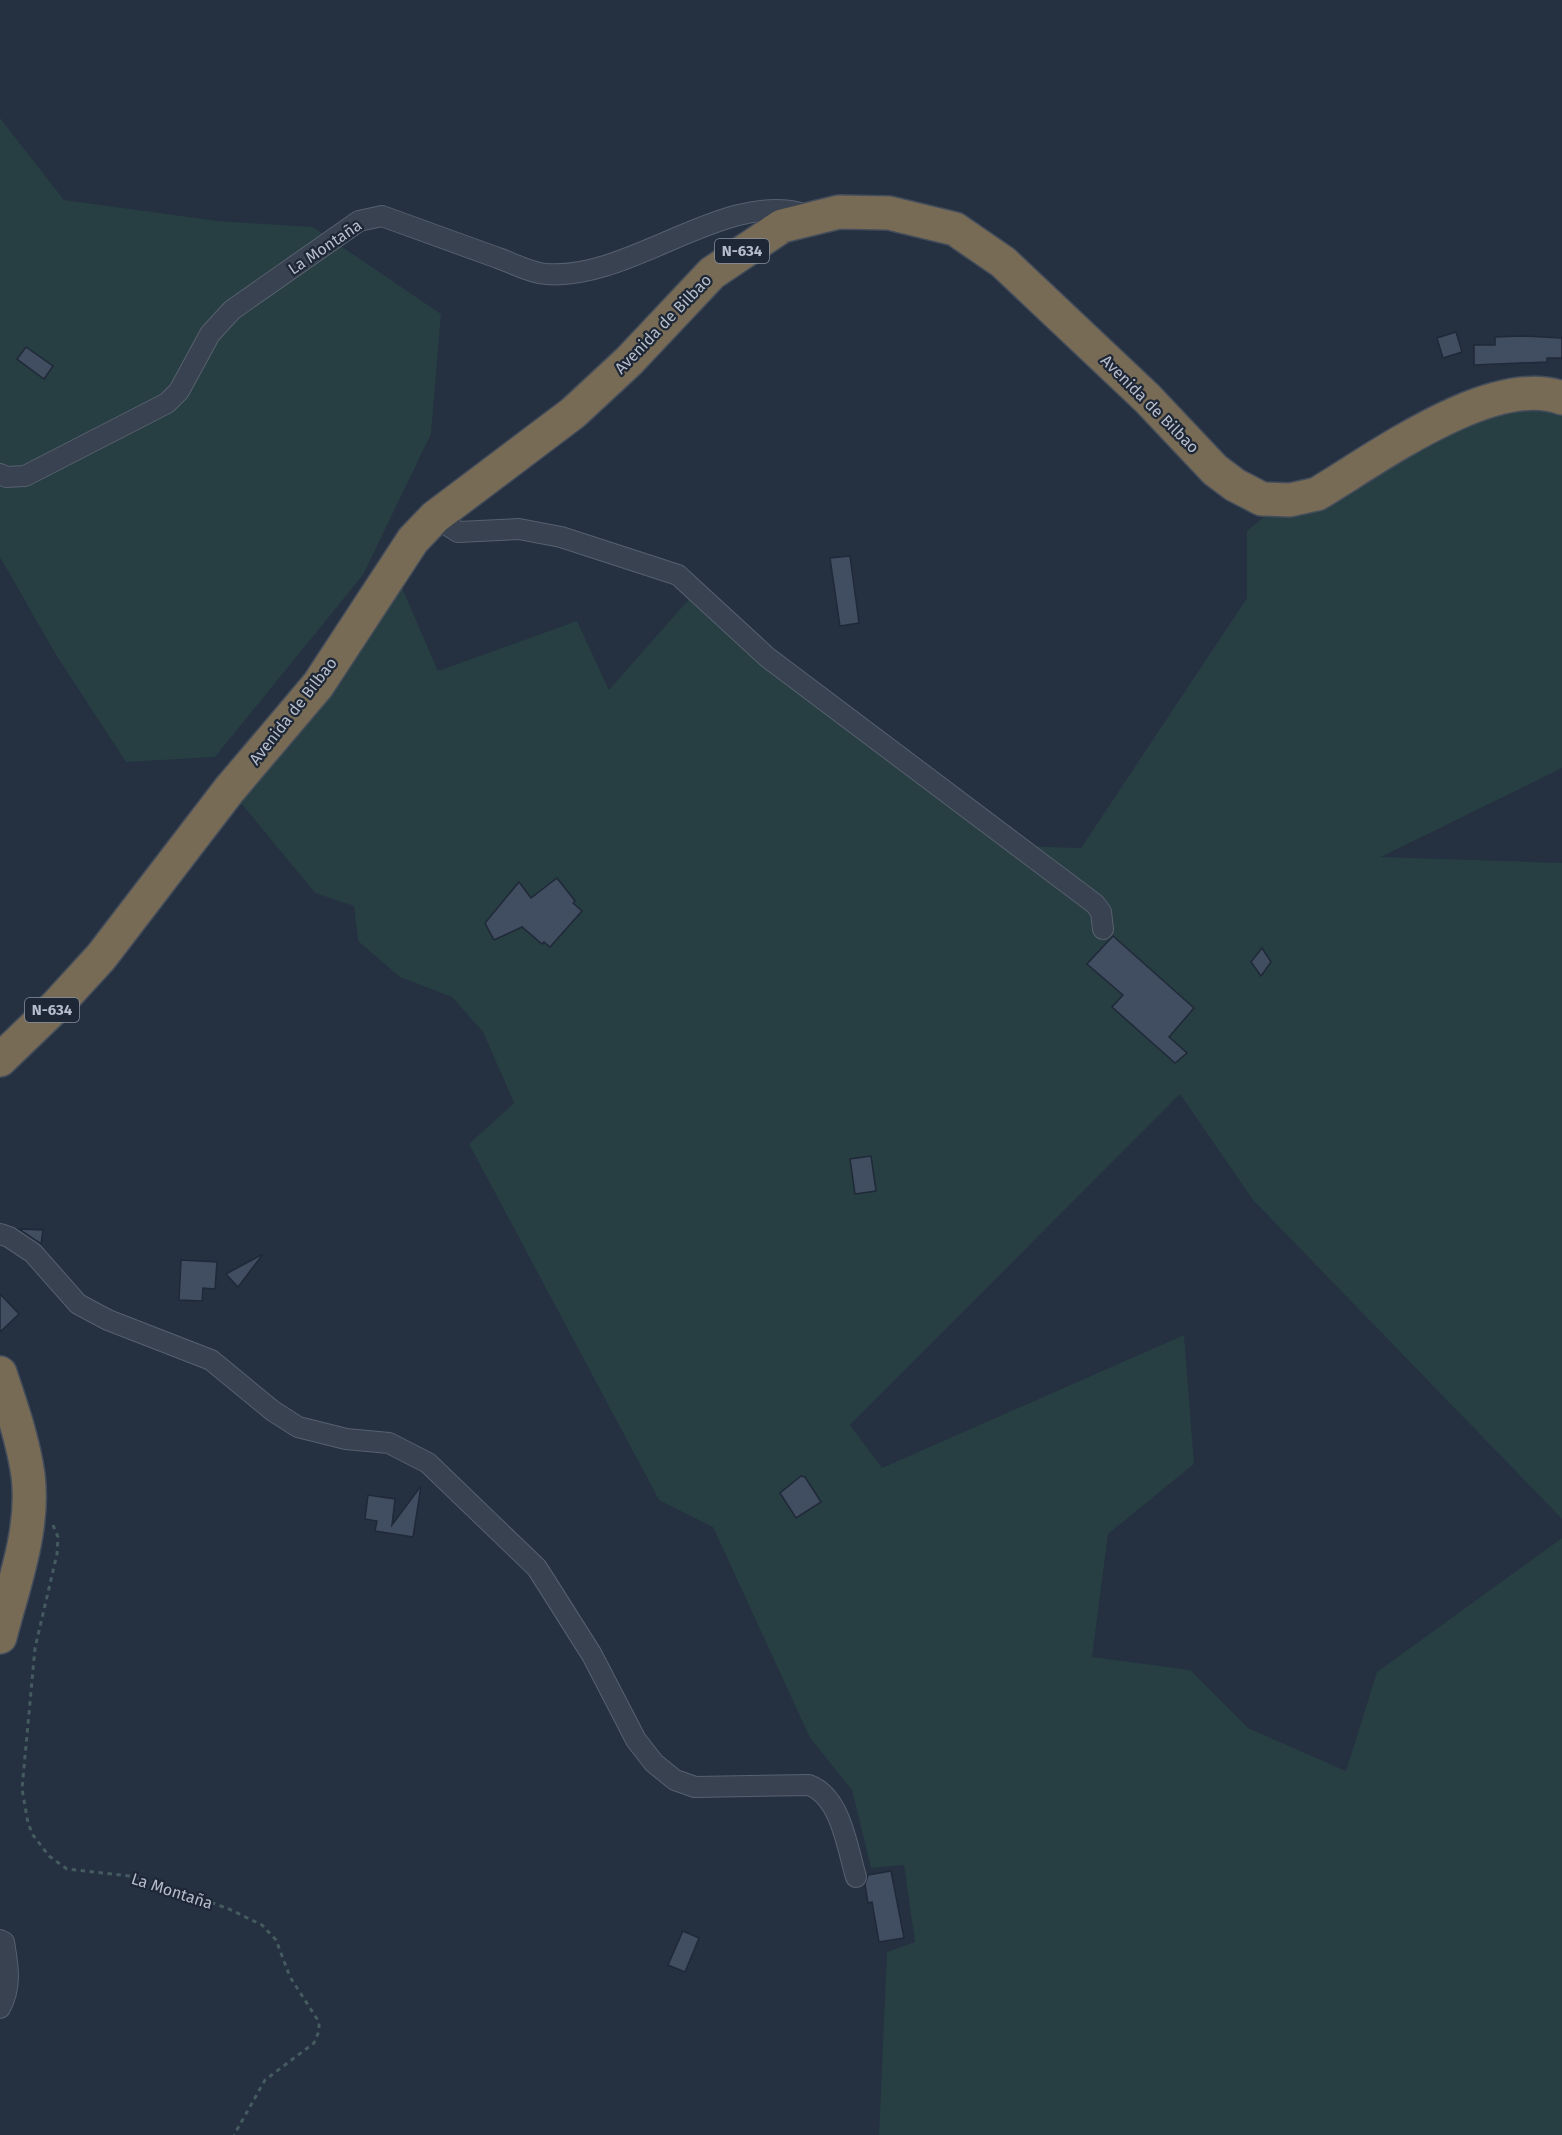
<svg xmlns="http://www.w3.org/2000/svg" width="1562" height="2135" viewBox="0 0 1562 2135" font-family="'Fira Sans',sans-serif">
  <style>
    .green { fill: #273e42 }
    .building { fill: #414d61; stroke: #202938; stroke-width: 1.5 }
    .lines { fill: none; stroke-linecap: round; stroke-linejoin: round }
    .street-casing { stroke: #57606e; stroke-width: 22 }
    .highway-casing { stroke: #444d5b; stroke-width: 36 }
    .path { stroke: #455b5f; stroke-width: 3; stroke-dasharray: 4.5 4.5; stroke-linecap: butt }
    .street { stroke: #394251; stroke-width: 20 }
    .highway { stroke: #776b56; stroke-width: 33 }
    .labels { text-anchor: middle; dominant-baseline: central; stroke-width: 4.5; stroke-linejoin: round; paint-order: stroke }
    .shield { fill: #1e2736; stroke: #88909e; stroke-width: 1.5 }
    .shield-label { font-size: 15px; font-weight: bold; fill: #b6bdcb }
    .street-label { font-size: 16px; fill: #b6bdcb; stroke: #1e2736 }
  </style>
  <rect width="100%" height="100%" fill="#253041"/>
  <!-- green -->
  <g class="green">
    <path d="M0,118L64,200L218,221L313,227L441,314L431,434L363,575L215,757L126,762L56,655L0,557Z"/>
    <path d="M1524,401L1562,408V768L1381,857L1562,863V1519L1253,1200L1180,1094L850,1425L882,1468L1184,1335L1194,1464L1108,1534L1092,1657L1190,1670L1248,1728L1346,1771L1377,1672L1562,1538V2135H879L887,1952L915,1942L904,1865L871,1868L852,1790L810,1738L713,1527L659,1500L469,1144L514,1103L483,1032L452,997L400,977L358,941L354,906L315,893L236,797L397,576L438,671L577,621L609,690L690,598L1012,846L1081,848L1247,598V531L1271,511L1465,423Z"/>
  </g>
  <!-- building -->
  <g class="building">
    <path d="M1456,332L1462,352L1443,358L1437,338Z"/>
    <path d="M1522,336L1562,338V358H1547V362L1474,365V345H1495V337Z"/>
    <path d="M26,347L53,366L44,379L17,359Z"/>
    <path d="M850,556L859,623L840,626L830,558Z"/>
    <path d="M557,878L575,901L573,903L582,911L550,947L544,942L542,944L522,927L494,940L485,923L519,882L531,898Z"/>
    <path d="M1113,936L1194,1008L1169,1037L1187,1053L1175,1063L1112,1007L1123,995L1087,964Z"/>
    <path d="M1262,948L1271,962L1261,976L1251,962Z"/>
    <path d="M871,1156L876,1191L855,1194L850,1159Z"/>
    <path d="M19,1229L43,1230L41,1244L40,1243Z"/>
    <path d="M263,1254L238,1287L226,1274Z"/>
    <path d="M181,1260L217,1262L215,1289L203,1288L202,1301L179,1300Z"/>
    <path d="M0,1294L19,1314L0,1332Z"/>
    <path d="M801,1476L805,1477L821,1502L796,1518L780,1493Z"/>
    <path d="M421,1486L413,1537L375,1531L377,1521L365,1519L368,1495L395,1499L392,1525Z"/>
    <path d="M891,1871L904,1938L879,1942L872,1902L868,1903L865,1884L868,1875Z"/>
    <path d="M683,1931L699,1938L685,1972L668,1965Z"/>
  </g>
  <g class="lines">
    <defs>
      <g id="street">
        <path d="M0,474L6,477L25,476L167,403L179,391L210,334L232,310L359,221L382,216C421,230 460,244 498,258C513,263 530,273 546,274C630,281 724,190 804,214"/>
        <path d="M435,517L458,532L519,529L561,537L678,575L767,657L1095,904L1101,912L1103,929"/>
        <path d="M0,1234L9,1237L33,1253L78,1304L108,1320L211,1360L273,1411L298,1427L346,1439L389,1443L428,1463L537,1568L592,1655L636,1740L654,1763L675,1780L695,1787L809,1785C841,1797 847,1847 856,1877"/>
        <path d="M0,1940L4,1942C8,1966 12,1986 0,2008"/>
      </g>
      <g id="highway">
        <path d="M0,1060L57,1005L101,957L229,790L318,685L413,540L435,517L573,413L629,361L712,273L782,226L839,212L889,213L955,229L1003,262L1147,398L1215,470L1235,485L1262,499L1290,500L1317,494C1376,459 1493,372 1562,398"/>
        <path d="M0,1373C11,1406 23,1440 28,1475C35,1529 13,1586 0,1637"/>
      </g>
    </defs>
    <!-- street casing -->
    <use href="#street" class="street-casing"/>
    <!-- highway casing -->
    <use href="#highway" class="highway-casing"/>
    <!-- path -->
    <path class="path" d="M53,1525L58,1537L57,1554L35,1648L22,1789L28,1823L33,1835L49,1856L67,1869L129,1876L161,1884L229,1909L262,1925L276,1940L290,1977L319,2022V2031L314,2043L265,2080L234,2135"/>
    <!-- street -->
    <use href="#street" class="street"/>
    <!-- highway -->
    <use href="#highway" class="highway"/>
  </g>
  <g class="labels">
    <!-- shield labels -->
    <g class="shield">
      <rect x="715" y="239" width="54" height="24" rx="4.5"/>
      <rect x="25" y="998" width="54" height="24" rx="4.5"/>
    </g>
    <g class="shield-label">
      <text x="742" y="251">N-634</text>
      <text x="52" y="1010">N-634</text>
    </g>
    <!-- street labels -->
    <g class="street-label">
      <text transform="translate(325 247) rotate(-34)">La Montaña</text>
      <text transform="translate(663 324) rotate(-46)">Avenida de Bilbao</text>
      <text transform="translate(1150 404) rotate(45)">Avenida de Bilbao</text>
      <text transform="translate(293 711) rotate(-52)">Avenida de Bilbao</text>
      <text transform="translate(172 1891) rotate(18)">La Montaña</text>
    </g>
  </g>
</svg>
